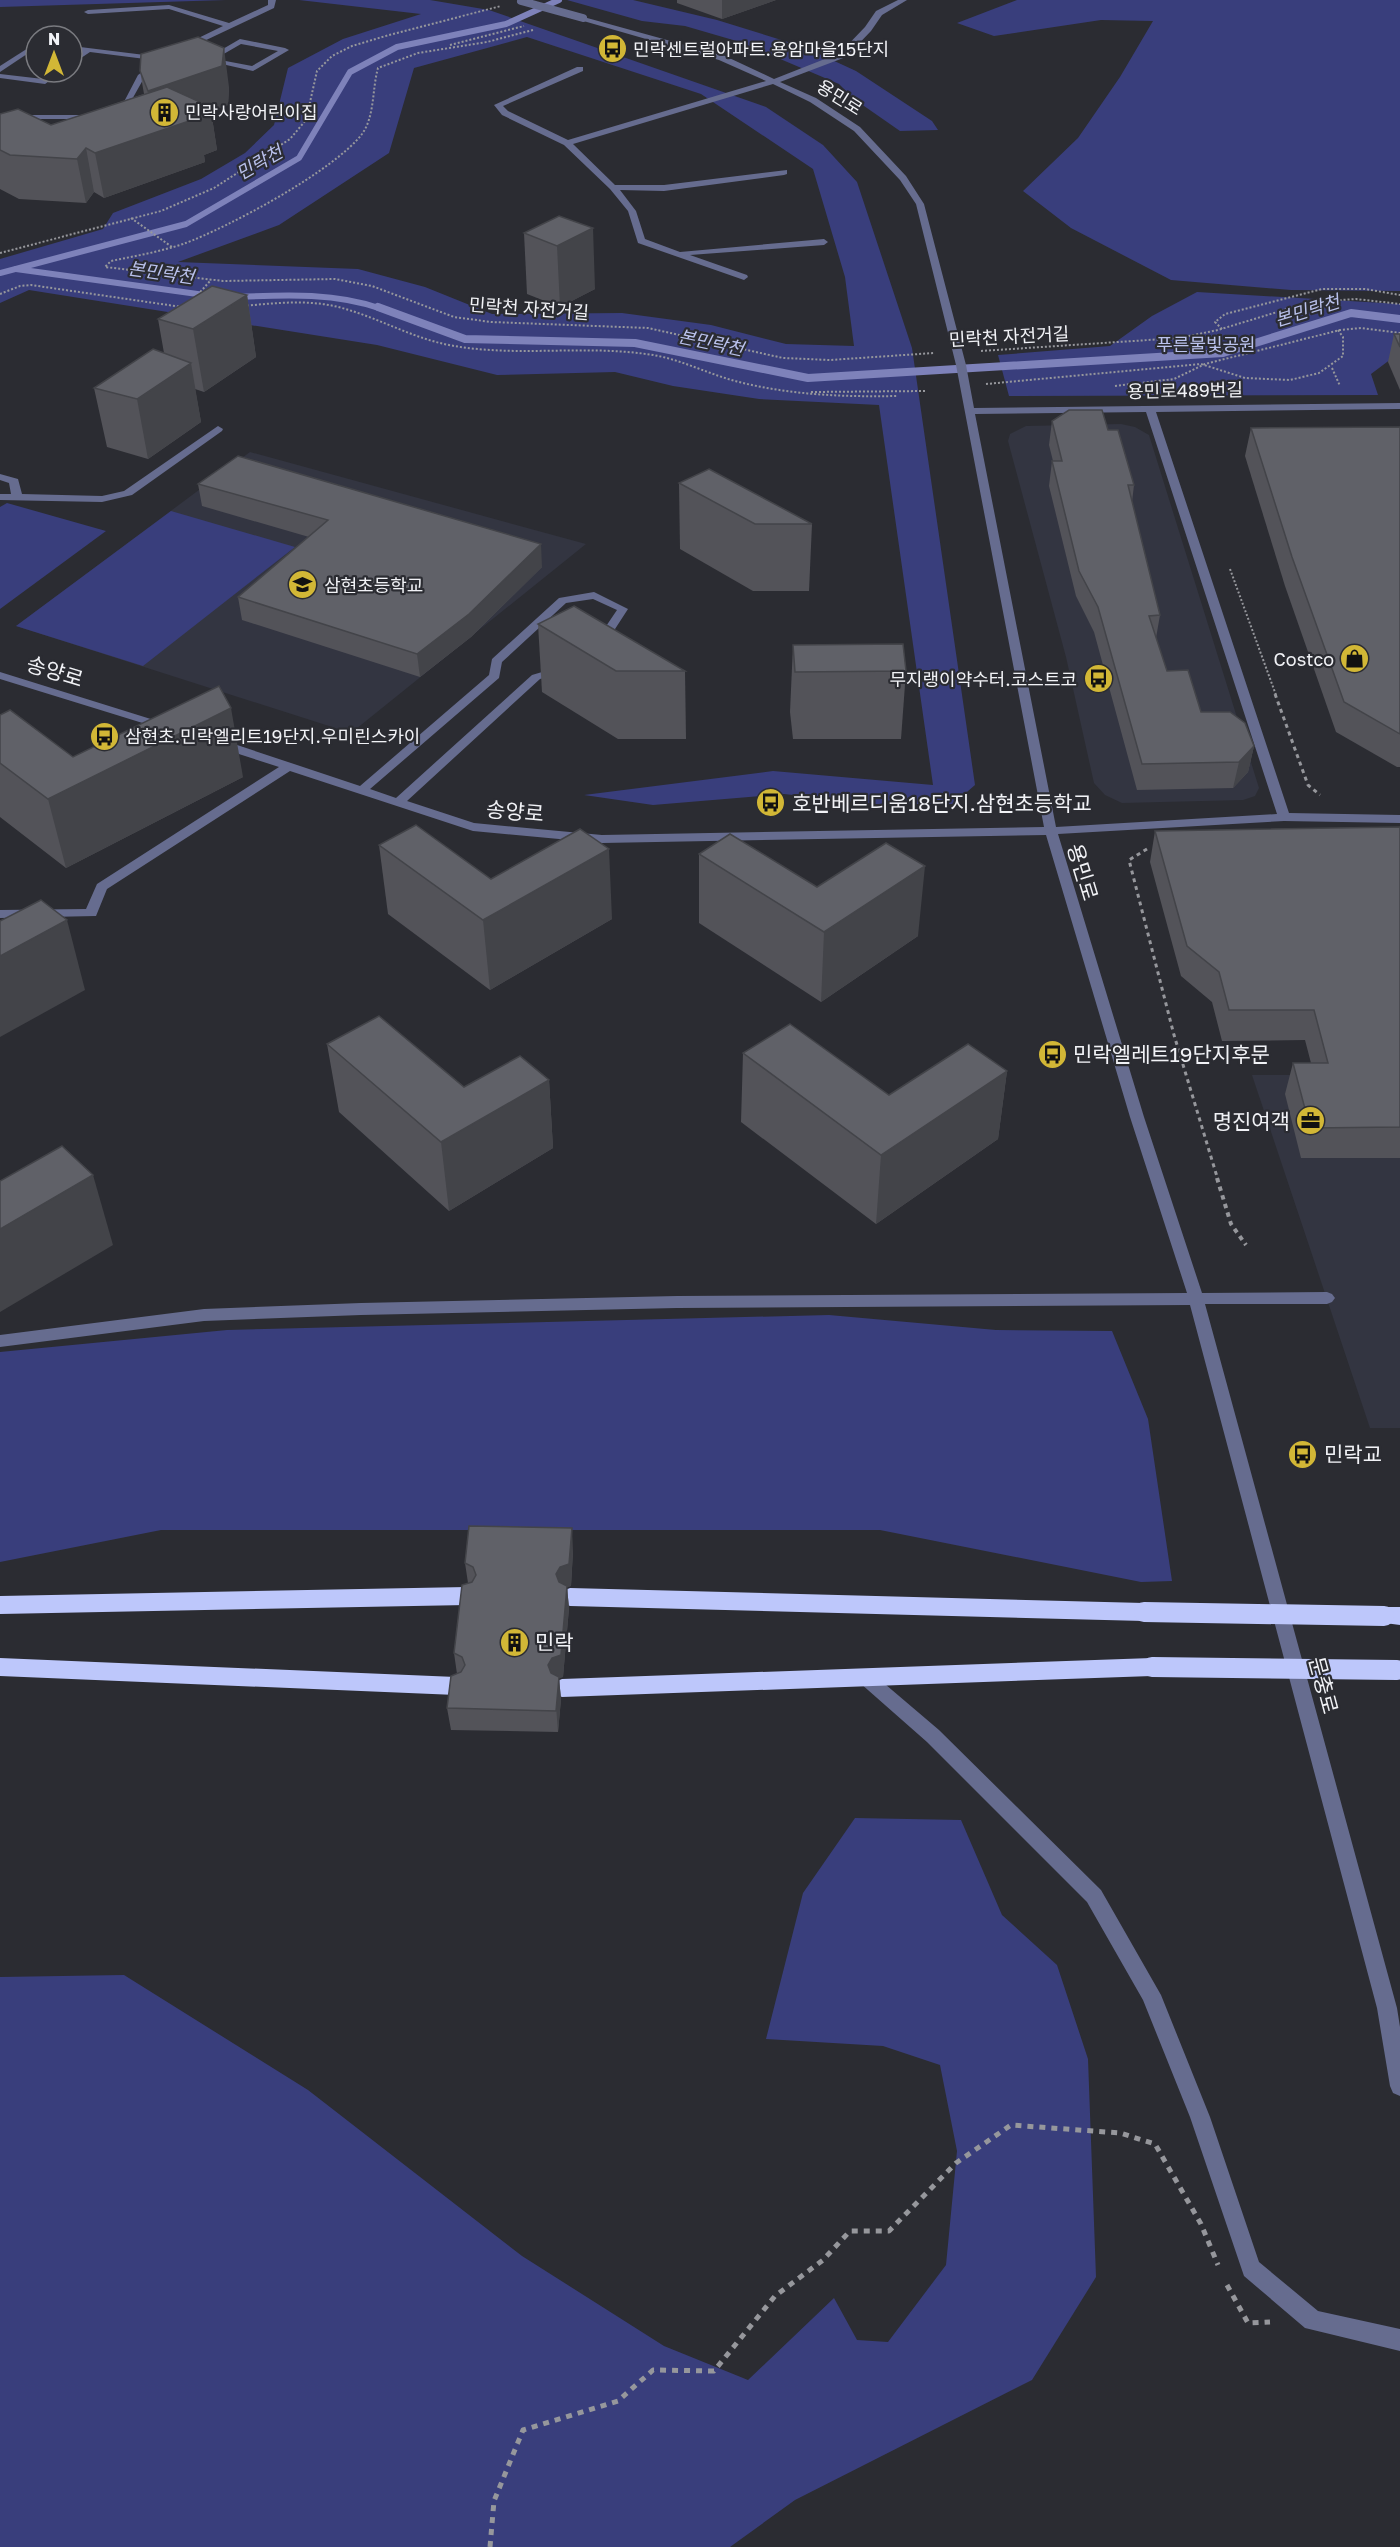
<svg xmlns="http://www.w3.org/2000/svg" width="1400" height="2547" viewBox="0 0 1400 2547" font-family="'Golos Text','Noto Sans KR',sans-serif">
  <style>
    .built { fill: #333541 }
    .green { fill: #393e7c; fill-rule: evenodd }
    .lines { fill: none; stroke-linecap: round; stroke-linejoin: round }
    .stream-far1 { stroke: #7e82ba; stroke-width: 6 }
    .stream { stroke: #7e82ba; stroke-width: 8 }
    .path-far3 { stroke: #96979c; stroke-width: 2; stroke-dasharray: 2 2; stroke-linecap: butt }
    .path-far2 { stroke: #96979c; stroke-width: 3; stroke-dasharray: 4 4; stroke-linecap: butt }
    .path-far1 { stroke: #96979c; stroke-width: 4; stroke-dasharray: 4.5 4.5; stroke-linecap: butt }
    .path { stroke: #96979c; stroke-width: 5; stroke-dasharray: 6 6; stroke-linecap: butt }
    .minor { fill: #666c8f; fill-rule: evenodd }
    .highway { fill: #bdc7fb; fill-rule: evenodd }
    .minor-bridge { stroke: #666c8f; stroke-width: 8 }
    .highway-bridge { stroke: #bdc7fb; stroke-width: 20 }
    .wall { fill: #535359 }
    .shaded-wall { fill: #434449 }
    .building { fill: #606168; stroke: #434449; stroke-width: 1.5 }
    .labels { text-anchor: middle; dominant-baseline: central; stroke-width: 4.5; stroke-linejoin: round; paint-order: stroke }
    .far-poi-label { font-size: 18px; fill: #f1f2f6; stroke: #2b2c32; text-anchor: start }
    .far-street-label { font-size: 18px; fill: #f1f2f6; stroke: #2b2c32 }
    .far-water-label { font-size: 18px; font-style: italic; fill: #bac2ed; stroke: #2b2c32 }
    .far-park-label { font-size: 18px; fill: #bbc3ee; stroke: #2b2c32 }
    .street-label { font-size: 21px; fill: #f1f2f6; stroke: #2b2c32 }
    .poi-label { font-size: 21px; fill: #f1f2f6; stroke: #2b2c32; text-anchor: start }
  </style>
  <rect width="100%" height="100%" fill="#2b2c32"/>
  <!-- built -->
  <g class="built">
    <path d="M1121,424L1135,427L1149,435L1259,788L1255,796L1243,800L1122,803L1105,795L1094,783L1066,657L1008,441L1010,434L1026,426Z"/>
    <path d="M250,452L586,544L351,733L16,626Z"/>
    <path d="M1252,1075H1400V1428H1370Z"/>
  </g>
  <!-- green -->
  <g class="green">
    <path d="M0,0H226L0,7Z"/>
    <path d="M299,0H430L489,10L766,107L823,145L857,182L912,348L975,785L953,804H876L784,794L653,805L584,795L773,771L933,785L879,405L759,399L673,386L615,372L497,375L377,345L29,290L0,303V259L103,229L113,213L201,179L245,153L274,125L288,68L343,39L421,14ZM527,37L701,94L813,169L845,277L854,346L786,344L711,325L622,313L492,314L425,287L358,269L178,262L279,225L389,153L414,68Z"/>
    <path d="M567,0H633L717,20L804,47L856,71L932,121L938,130L900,131L854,99L839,84L740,42L685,26L642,21Z"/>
    <path d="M1017,0H1400V291L1291,290L1171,280L1071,228L1023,191L1078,138L1120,77L1153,21L1101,20L994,36L957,23Z"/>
    <path d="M1197,292L1400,304V359H1391L1371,374L1378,395L1009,396L998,355L1110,346L1152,316Z"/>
    <path d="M7,503L106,531L0,609V507Z"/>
    <path d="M171,511L295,547L143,666L16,626Z"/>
    <path d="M829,1315L996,1330L1112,1331L1148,1419L1172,1581L1141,1582L880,1530H161L0,1562V1352L227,1330Z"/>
    <path d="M855,1818L961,1820L1002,1915L1057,1965L1088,2059L1096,2277L1032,2380L795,2500L730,2547H0V1977L124,1975L308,2090L522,2256L664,2346L748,2380L834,2298L857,2340L888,2342L946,2265L957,2151L940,2065L883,2046L766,2039L803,1893Z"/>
  </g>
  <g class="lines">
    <!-- stream-far1 -->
    <g class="stream-far1">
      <path d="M16,269L212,296"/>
      <path d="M0,273L186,224L299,158L350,72L397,47L506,24L559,0"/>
      <path d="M233,297C283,295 334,292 382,309"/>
    </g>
    <!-- stream -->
    <path class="stream" d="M378,307L465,339L635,343L808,378L1223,353L1351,313L1400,319"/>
    <!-- path-far3 -->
    <g class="path-far3">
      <path d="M533,30L487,42L418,53L378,68C372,89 375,116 362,134C334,171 227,228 183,244C159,252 135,256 111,261L105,267L223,281L335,279L372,286L454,317L491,322L648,328L783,358L830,360L934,353"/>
      <path d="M450,45L524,26"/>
      <path d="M131,218L172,247"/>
      <path d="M0,253L161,211L214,188L290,139L306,120L317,71L332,56L352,46L389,35L501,6"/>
      <path d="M0,294L20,286L31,285L182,307"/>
      <path d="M195,298L210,281"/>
      <path d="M243,306C276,303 310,299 342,308C379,318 412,338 449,345C516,358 585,344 653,355C683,360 710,375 739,382C791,395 844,397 897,396"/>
      <path d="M1222,329L1215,322L1225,314L1322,289H1365L1400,295"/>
      <path d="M981,351L1179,338L1218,330L1310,302L1356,299L1400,304"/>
      <path d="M1332,368L1340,386"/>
      <path d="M986,384L1201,364L1245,378L1290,380L1319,373L1343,356V337L1338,330"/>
      <path d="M1115,386L1174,379L1205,364L1340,330L1361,328L1400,333"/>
      <path d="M811,392L926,391"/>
      <path d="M1230,569L1276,695"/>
    </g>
    <!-- path-far2 -->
    <g class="path-far2">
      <path d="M1275,694L1308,785L1320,795"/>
      <path d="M1147,849L1129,860L1174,1035L1218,1180"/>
    </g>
    <!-- path-far1 -->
    <path class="path-far1" d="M1217,1178L1231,1224L1246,1245"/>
    <!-- path -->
    <g class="path">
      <path d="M1227,2285L1248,2323L1270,2322"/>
      <path d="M490,2547L494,2501L523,2430L618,2401L653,2370L714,2371L775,2296L823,2260L850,2231H889L956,2163L1011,2125L1120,2133L1155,2144L1201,2224L1218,2265"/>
    </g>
    <!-- minor -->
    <g class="minor">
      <path d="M268,0H276L274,8L185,50L182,46L223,26L169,9L88,14L84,12L88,10L169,5L229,23L268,5Z"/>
      <path d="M898,0H907L882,15L871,31L846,57L780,82L816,98L860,127L906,176L924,204L966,365L974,408L1400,403V409L1156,412L1289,813L1400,815V823L1284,821L1058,834L1144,1117L1202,1293L1327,1292L1332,1294L1335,1298L1332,1302L1327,1304H1205L1397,2008L1400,2027V2096L1393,2093L1390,2086L1377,2008L1190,1305L677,1308L361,1315L204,1321L0,1347V1335L204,1309L361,1303L677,1296L1187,1293L1130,1117L1046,835L602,843L473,831L290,771L107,889L96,916L0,918V910L86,909L97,884L279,767L217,747V741H225L360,786L489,675L492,659L559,598L594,592L628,609L604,646L600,647L594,644L617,610L593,599L566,603L502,662L499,678L370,789L396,798L532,675L559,667L563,668V672L540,679L407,801L474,823L602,835L1044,827L956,365L916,204L900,180L854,131L810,102L773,84L573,144L615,185H664L787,170V174L784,175L664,191L620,190L636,211L645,239L680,252L824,239L828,242L824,245L690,255L747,275L748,277L744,280L638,243L628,211L610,189L564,145L502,115L494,105L577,67H583V71L503,106L508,111L568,140L766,81L719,60L580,20V16L725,56L774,79L840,53L865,27L876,11ZM1146,412L1277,814L1056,827L975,414Z"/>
      <path d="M240,39L285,48L289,50L253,71L204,60ZM241,44L278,51L252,66L215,59Z"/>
      <path d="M36,43V48L0,72V66Z"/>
      <path d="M72,46L161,57L165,59L161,61L90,52L72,64V58L81,51L72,50Z"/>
      <path d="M154,63L161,65L144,78L121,119H115L138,75Z"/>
      <path d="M53,72H62L45,84L0,78V74L43,79Z"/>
      <path d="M11,115H94L98,117L94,119H17L3,143H0V134Z"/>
      <path d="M218,426L223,429L222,431L132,495L102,502L0,500V494H11L9,483L0,480V474L18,479L22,494L102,496L124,491Z"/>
      <path d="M0,672L170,725L172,727L166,731L162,729L0,679Z"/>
      <path d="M866,1670L872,1673L939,1730L1101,1890L1161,1995L1210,2117L1259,2262L1318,2311L1400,2329V2351L1305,2328L1244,2276L1190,2117L1143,2000L1087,1902L927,1742L860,1683L857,1678L860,1673Z"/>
    </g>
    <!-- highway -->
    <g class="highway">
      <path d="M467,1587L474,1590L477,1596L474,1602L467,1605L0,1614V1596Z"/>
      <path d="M570,1588L1144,1603L1151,1606L1154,1612L1151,1618L1144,1621L570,1606L563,1603L560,1597L563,1591Z"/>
      <path d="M1384,1607H1400V1625L1377,1622L1374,1616L1377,1610Z"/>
      <path d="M0,1658L456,1677L463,1680L466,1686L463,1692L456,1695L0,1676Z"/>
      <path d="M1152,1658L1159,1661L1162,1667L1159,1673L1152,1676L562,1697L555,1694L552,1688L555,1682L562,1679Z"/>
    </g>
    <!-- minor-bridge -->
    <path class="minor-bridge" d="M521,1L583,18"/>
    <!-- highway-bridge -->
    <g class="highway-bridge">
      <path d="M1144,1612L1384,1616"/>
      <path d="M1152,1667L1397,1670"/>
    </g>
  </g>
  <!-- wall -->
  <g class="wall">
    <path d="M677,0H776L722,19L677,3Z"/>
    <path d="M140,71L229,87L228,105L211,111L217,150L204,155L205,162L104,198L94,192L86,203L19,199L0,189V114L51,125L144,94Z"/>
    <path d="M559,216L595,289L560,307L527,294L524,233Z"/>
    <path d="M247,295L256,357L204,392L195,389L201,422L148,459L107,447L94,388L164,353L158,319Z"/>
    <path d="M1394,334H1400V390L1388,362Z"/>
    <path d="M1052,421L1108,430L1134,485L1132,502L1160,615L1156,638L1167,671L1201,712L1254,746L1248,772L1233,788L1137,790L1094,632L1076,596L1049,486L1052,461H1053L1049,445Z"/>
    <path d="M1400,427V767H1397L1336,732L1285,586L1245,456L1251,428Z"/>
    <path d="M679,483L812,524L809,591H753L680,549Z"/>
    <path d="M198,484L542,567L471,637L420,677L242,620L238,597L309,537L202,506Z"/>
    <path d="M538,624L685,671L686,739H618L542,692Z"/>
    <path d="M793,645L906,671L901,739H793L790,712Z"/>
    <path d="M0,715L73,757L243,777L66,868L0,817Z"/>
    <path d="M1400,827V1158H1301L1285,1094L1293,1063H1311L1305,1040L1222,1041L1212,1002L1181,976L1150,862L1155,831Z"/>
    <path d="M379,845L491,879L612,919L490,990L388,914Z"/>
    <path d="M699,854L918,936L821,1002L699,923Z"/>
    <path d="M327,1044L464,1087L549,1080L553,1148L449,1211L339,1112Z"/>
    <path d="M743,1053L889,1095L1007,1071L998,1139L876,1224L741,1122Z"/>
    <path d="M573,1551L571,1586L567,1587L569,1608L563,1677L559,1678L561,1699L558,1732L451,1730L447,1708L457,1674L454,1653L468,1583L465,1563Z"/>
  </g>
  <!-- shaded-wall -->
  <g class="shaded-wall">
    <path d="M722,0H776L722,19Z"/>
    <path d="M224,48L229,87L228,105L211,111L217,150L204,155L205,162L104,198L95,153L155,131L148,91Z"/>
    <path d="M86,148L94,192L86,203L77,159Z"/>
    <path d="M593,228L595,289L560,307L557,246Z"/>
    <path d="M247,295L256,357L204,392L193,329Z"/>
    <path d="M191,363L201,422L148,459L137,399Z"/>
    <path d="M541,544L542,567L471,637L420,677L417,654Z"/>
    <path d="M231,708L243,777L66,868L48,799Z"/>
    <path d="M1254,746L1248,772L1233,788L1239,762Z"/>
    <path d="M609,849L612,919L490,990L483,920Z"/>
    <path d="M925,866L918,936L821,1002L824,932Z"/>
    <path d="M67,920L85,990L0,1037V956Z"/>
    <path d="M1007,1071L998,1139L876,1224L881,1155Z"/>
    <path d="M549,1080L553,1148L449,1211L441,1142Z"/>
    <path d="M93,1175L113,1245L0,1312V1229Z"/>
    <path d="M572,1528L573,1551L571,1586L567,1587L569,1608L563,1677L559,1678L561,1699L558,1732L554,1680L548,1665L562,1589L556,1574Z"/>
  </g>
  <!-- building -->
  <g class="building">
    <path d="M198,37L224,48L222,66L148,91L140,71L141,54Z"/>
    <path d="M167,87L211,107L189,114L198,118L95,153L86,148L77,159L10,155L0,150V114L18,109L51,125Z"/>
    <path d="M559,216L593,228L557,246L524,233Z"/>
    <path d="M212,286L247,295L193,329L158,319Z"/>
    <path d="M1394,334H1400V347Z"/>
    <path d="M153,349L191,363L137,399L94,388Z"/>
    <path d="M1069,410H1102L1108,430H1118L1134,485H1128L1160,615L1149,616L1167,671L1188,670L1201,712H1230L1245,723L1254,746L1239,762L1142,764L1098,607L1079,571L1052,461H1062L1052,421Z"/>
    <path d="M1400,427V734L1344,702L1292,557L1251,428Z"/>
    <path d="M238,456L541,544L469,614L417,654L238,597L328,520L198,484Z"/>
    <path d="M709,469L812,524H755L679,483Z"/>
    <path d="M574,606L685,671H616L538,624Z"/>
    <path d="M903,644L906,671L795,672L793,645Z"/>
    <path d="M219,686L231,708L48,799L0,763V715L10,710L73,757Z"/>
    <path d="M416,825L491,879L580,829L609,849L483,920L379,845Z"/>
    <path d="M1400,827V1127L1310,1128L1293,1063H1328L1314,1010H1229L1219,972L1187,946L1155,831Z"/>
    <path d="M730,834L817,887L886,843L925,866L824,932L699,854Z"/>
    <path d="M41,900L67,920L0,956V921Z"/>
    <path d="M379,1016L464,1087L520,1056L549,1080L441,1142L327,1044Z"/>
    <path d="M790,1024L889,1095L968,1044L1007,1071L881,1155L743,1053Z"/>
    <path d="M62,1146L93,1175L0,1229V1181Z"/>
    <path d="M469,1526L572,1528L569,1564L560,1567L556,1574L559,1582L567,1586L561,1655L552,1658L548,1665L551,1673L559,1677L556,1711L447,1708L451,1676L461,1672L465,1665L462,1657L454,1653L462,1585L472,1582L476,1575L473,1567L465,1563Z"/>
  </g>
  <!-- icons -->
  <defs>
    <symbol id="bus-disc" viewBox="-11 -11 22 22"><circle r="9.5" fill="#d2b736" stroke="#2b2c32"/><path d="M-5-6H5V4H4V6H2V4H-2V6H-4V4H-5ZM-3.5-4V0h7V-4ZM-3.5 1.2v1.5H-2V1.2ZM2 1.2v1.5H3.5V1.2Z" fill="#111"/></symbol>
    <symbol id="building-disc" viewBox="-11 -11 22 22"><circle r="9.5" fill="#d2b736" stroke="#2b2c32"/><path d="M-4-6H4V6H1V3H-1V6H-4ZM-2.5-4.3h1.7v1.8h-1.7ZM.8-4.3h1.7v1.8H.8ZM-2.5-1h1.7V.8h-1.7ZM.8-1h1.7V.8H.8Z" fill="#111"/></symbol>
    <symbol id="school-disc" viewBox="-11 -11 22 22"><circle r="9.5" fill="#d2b736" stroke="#2b2c32"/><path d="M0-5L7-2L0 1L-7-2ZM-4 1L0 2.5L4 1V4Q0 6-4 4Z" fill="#111"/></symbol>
    <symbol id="shop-disc" viewBox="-11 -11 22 22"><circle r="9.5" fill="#d2b736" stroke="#2b2c32"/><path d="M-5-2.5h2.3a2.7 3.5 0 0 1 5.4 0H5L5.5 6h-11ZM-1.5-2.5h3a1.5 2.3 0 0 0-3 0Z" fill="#111"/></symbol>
    <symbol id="office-disc" viewBox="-11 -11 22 22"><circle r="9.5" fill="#d2b736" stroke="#2b2c32"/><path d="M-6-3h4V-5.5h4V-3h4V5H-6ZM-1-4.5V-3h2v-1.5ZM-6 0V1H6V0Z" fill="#111"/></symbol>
  </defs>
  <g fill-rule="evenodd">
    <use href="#bus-disc" x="596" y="32" width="33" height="33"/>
    <use href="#building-disc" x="148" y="96" width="33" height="33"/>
    <use href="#school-disc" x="286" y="568" width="33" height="33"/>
    <use href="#shop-disc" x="1338" y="642" width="33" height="33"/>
    <use href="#bus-disc" x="1082" y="662" width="33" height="33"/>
    <use href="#bus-disc" x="88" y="720" width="33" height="33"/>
    <use href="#bus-disc" x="754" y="786" width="33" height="33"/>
    <use href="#bus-disc" x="1036" y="1038" width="33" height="33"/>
    <use href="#office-disc" x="1294" y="1104" width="33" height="33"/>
    <use href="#bus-disc" x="1286" y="1438" width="33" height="33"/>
    <use href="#building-disc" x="498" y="1626" width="33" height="33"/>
  </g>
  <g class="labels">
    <!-- far-poi labels -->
    <g class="far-poi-label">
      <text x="633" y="49">민락센트럴아파트.용암마을15단지</text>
      <text x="185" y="112">민락사랑어린이집</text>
      <text x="324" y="585">삼현초등학교</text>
      <text x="1334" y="659" text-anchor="end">Costco</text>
      <text x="1077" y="679" text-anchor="end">무지랭이약수터.코스트코</text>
      <text x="125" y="736">삼현초.민락엘리트19단지.우미린스카이</text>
    </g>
    <!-- far-street labels -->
    <g class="far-street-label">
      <text transform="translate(840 97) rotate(32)">용민로</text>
      <text transform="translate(529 308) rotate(4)">민락천 자전거길</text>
      <text transform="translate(1009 336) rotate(-3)">민락천 자전거길</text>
      <text transform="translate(1185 390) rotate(-1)">용민로489번길</text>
    </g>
    <!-- far-water labels -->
    <g class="far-water-label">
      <text transform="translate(259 162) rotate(-30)">민락천</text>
      <text transform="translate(161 272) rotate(8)">본민락천</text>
      <text transform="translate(1307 310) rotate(-17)">본민락천</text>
      <text transform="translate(711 342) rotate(12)">본민락천</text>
    </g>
    <!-- far-park labels -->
    <g class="far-park-label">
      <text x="1206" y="344">푸른물빛공원</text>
    </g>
    <!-- street labels -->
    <g class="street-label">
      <text transform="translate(55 671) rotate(17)">송양로</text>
      <text transform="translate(515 811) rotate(5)">송양로</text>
      <text transform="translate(1083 872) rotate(73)">용민로</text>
      <text transform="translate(1324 1685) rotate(75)">문충로</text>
    </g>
    <!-- poi labels -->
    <g class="poi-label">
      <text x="792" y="803">호반베르디움18단지.삼현초등학교</text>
      <text x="1073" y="1054">민락엘레트19단지후문</text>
      <text x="1290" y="1121" text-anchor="end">명진여객</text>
      <text x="1324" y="1454">민락교</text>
      <text x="535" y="1642">민락</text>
    </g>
  </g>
  <!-- north arrow -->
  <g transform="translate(54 54)"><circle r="28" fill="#2b2c32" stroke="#7a7b80" stroke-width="1.5"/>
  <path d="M0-4.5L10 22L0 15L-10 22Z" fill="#d2b736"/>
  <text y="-9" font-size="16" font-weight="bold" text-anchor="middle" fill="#f1f2f6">N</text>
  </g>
</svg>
